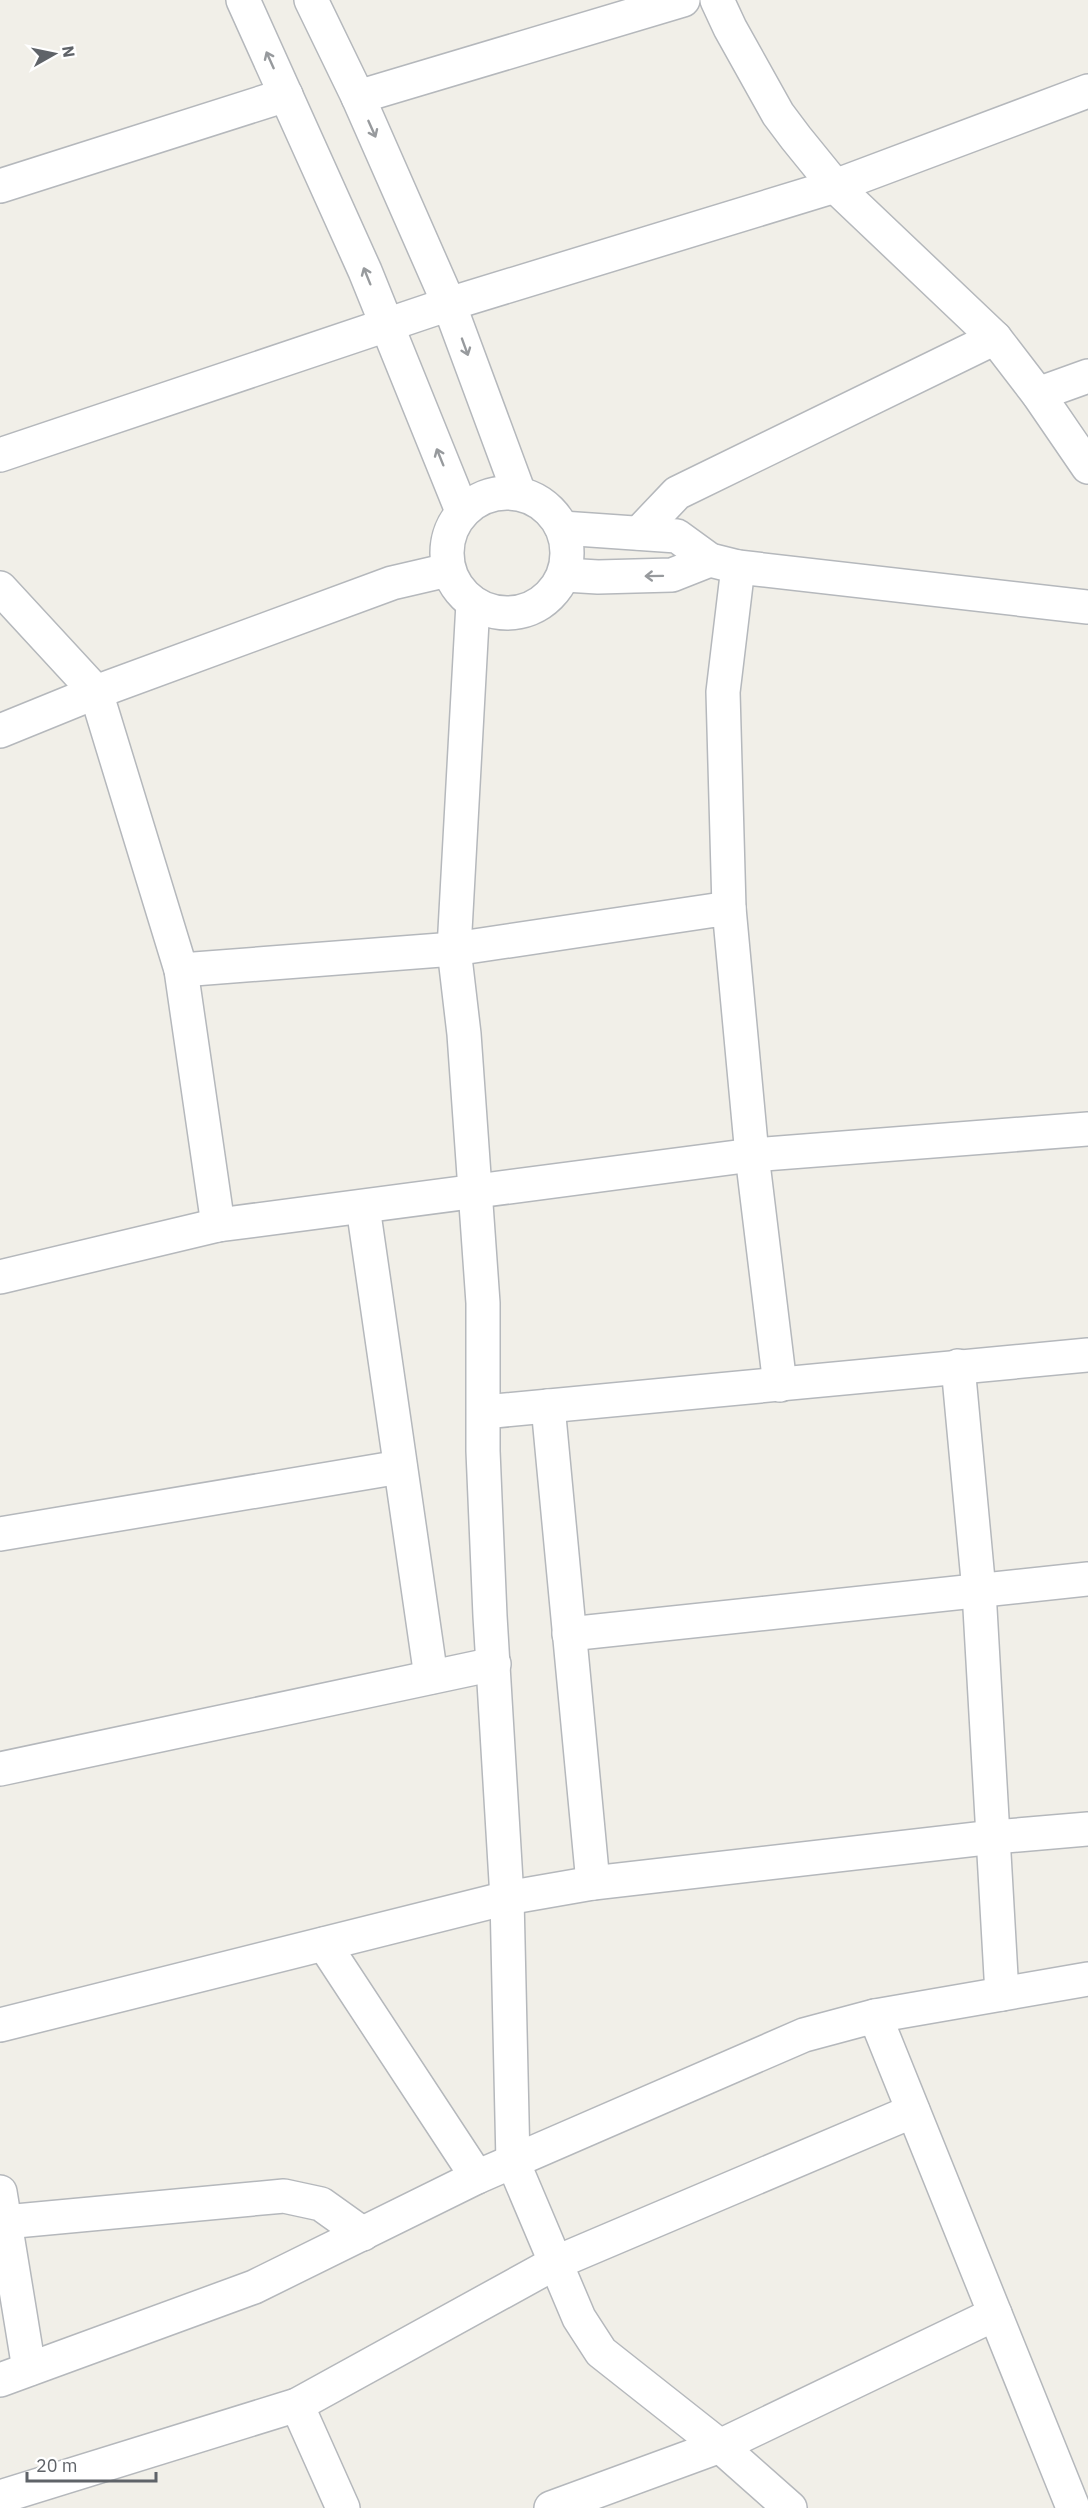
<svg xmlns="http://www.w3.org/2000/svg" width="1088" height="2508" viewBox="0 0 1088 2508" font-family="'IBM Plex Sans',sans-serif">
  <style>
    .lines { fill: none; stroke-linecap: round; stroke-linejoin: round }
    .minor-casing { stroke: #b5b8bc; stroke-width: 36 }
    .minor { stroke: #fff; stroke-width: 33 }
    .oneway { stroke: #979a9d }
  </style>
  <rect width="100%" height="100%" fill="#f1efe8"/>
  <g class="lines">
    <defs>
      <g id="minor">
        <path d="M243,0L365,271L462,511"/>
        <path d="M311,0L358,97L449,304L519,493"/>
        <path d="M717,0L730,28L778,114L796,138L835,186L995,338L1038,394L1088,467"/>
        <path d="M358,97L683,0"/>
        <path d="M0,186L286,95"/>
        <path d="M1038,394L1088,376"/>
        <path d="M0,455L449,304L835,186L1088,91"/>
        <circle cx="507" cy="553" r="60"/>
        <path d="M562,528L677,536L710,560L738,567L1088,607"/>
        <path d="M639,533L677,493L995,338"/>
        <path d="M565,575L598,577L672,575L710,560"/>
        <path d="M0,588L96,692L181,970L218,1225"/>
        <path d="M473,603L454,949L464,1034L483,1303V1451L490,1616L507,1898L513,2162L579,2318L601,2352L720,2446L790,2508"/>
        <path d="M0,731L96,692L392,583L448,570"/>
        <path d="M729,908L723,692L738,567"/>
        <path d="M181,970L454,949L729,908L752,1155L780,1385"/>
        <path d="M363,1207L431,1677"/>
        <path d="M0,1277L218,1225L752,1155L1088,1129"/>
        <path d="M958,1366L979,1591L1002,1994"/>
        <path d="M548,1406L593,1883"/>
        <path d="M484,1412L1088,1355"/>
        <path d="M0,1534L400,1467"/>
        <path d="M569,1634L1088,1579"/>
        <path d="M0,1769L494,1664"/>
        <path d="M324,1944L477,2177"/>
        <path d="M875,2016L1072,2505"/>
        <path d="M0,2025L507,1898L593,1883L994,1837L1088,1829"/>
        <path d="M0,2192L29,2369"/>
        <path d="M5,2222L284,2196L321,2204L363,2234"/>
        <path d="M0,2380L254,2287L477,2177L804,2035L875,2016L1088,1979"/>
        <path d="M297,2405L343,2508"/>
        <path d="M0,2497L297,2405L555,2263L913,2111"/>
        <path d="M551,2508L720,2446L995,2314"/>
      </g>
    </defs>
    <!-- minor casing -->
    <use href="#minor" class="minor-casing"/>
    <!-- minor -->
    <use href="#minor" class="minor"/>
  </g>
  <!-- one-way arrows -->
  <defs><path id="oneway-shaft" d="M-6 0H5M1.5-3L5.5 0L1.5 3" fill="none" stroke-width="1.6" stroke-linecap="round" stroke-linejoin="round" transform="scale(1.5)"/></defs>
  <g class="oneway">
    <use href="#oneway-shaft" transform="translate(270 60) rotate(-114)"/>
    <use href="#oneway-shaft" transform="translate(372 129) rotate(66)"/>
    <use href="#oneway-shaft" transform="translate(367 276) rotate(-112)"/>
    <use href="#oneway-shaft" transform="translate(465 347) rotate(70)"/>
    <use href="#oneway-shaft" transform="translate(440 457) rotate(-112)"/>
    <use href="#oneway-shaft" transform="translate(654 576) rotate(179)"/>
  </g>
  <!-- north arrow -->
  <g transform="translate(54 54) rotate(81)" stroke="#ffffff" stroke-width="4.5" paint-order="stroke">
  <path d="M0-4.5L10 22L0 15L-10 22Z" fill="#5f6368"/>
  <text y="-9" font-size="16" font-weight="bold" text-anchor="middle" fill="#5f6368">N</text>
  </g>
  <!-- scale -->
  <path d="M27 2472v9h129v-9" fill="none" stroke="#5f6368" stroke-width="3"/>
  <text x="36" y="2472" font-size="18" fill="#5f6368" stroke="#ffffff" stroke-width="4.5" paint-order="stroke">20 m</text>
</svg>
